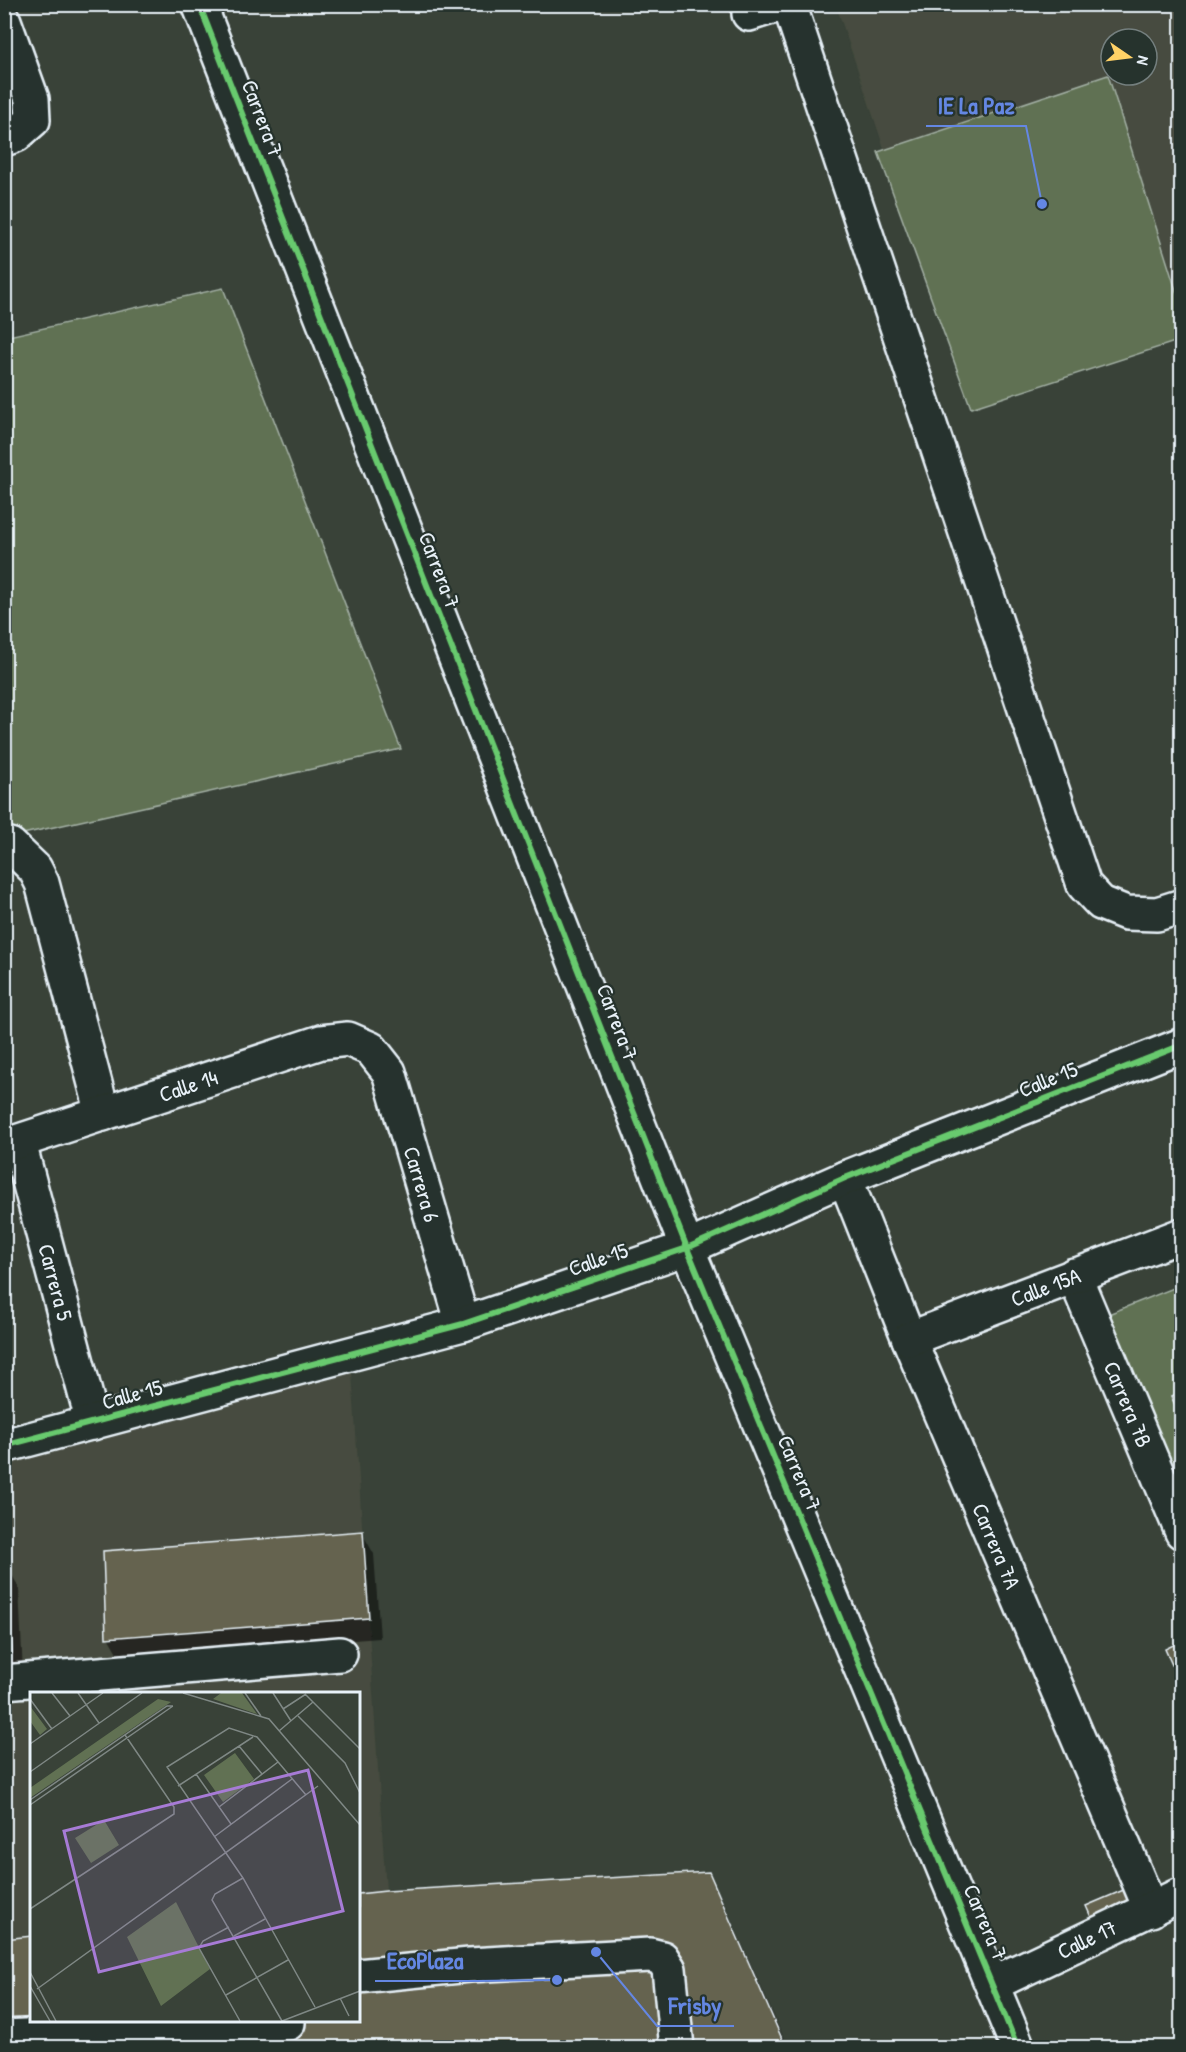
<svg xmlns="http://www.w3.org/2000/svg" width="1186" height="2052" viewBox="0 0 1186 2052" font-family="'Patrick Hand',sans-serif">
  <style>
    .built { fill: #464c3f; fill-rule: evenodd }
    .green { fill: #617153; stroke: #a4b1a6; stroke-width: 1.5 }
    .shadow { fill: #0007 }
    .building { fill: #656450; stroke: #e8f1f8; stroke-width: 1.5 }
    .lines { fill: none; stroke-linecap: round; stroke-linejoin: round }
    .minor-casing { stroke: #e8f1f8; stroke-width: 38 }
    .minor { stroke: #26332d; stroke-width: 33 }
    .cycleway-casing { stroke: #26332d; stroke-width: 10 }
    .cycleway { stroke: #67ca6e; stroke-width: 6 }
    .labels { text-anchor: middle; dominant-baseline: central; stroke-width: 4.5; stroke-linejoin: round; paint-order: stroke }
    .street-label { font-size: 22px; fill: #e8f1f8; stroke: #26332d }
    .inset-road { fill: none; stroke: #7f8885; stroke-width: 1.5 }
    .view { fill: #a77bd6; fill-opacity: 0.15; stroke: #a77bd6; stroke-width: 3 }
    .inset-edge { fill: none; stroke: #e8f1f8; stroke-width: 3 }
    .leader { fill: none; stroke: #6487e3; stroke-width: 2 }
    .callout-dot { fill: #6487e3; stroke: #26332d; stroke-width: 2 }
    .callout-label { font-size: 24px; text-anchor: middle; font-weight: bold; fill: #6487e3; stroke: #26332d; stroke-width: 4.5; stroke-linejoin: round; paint-order: stroke }
  </style>
  <rect width="100%" height="100%" fill="#394238"/>
  <filter id="ink" filterUnits="userSpaceOnUse"><feTurbulence type="fractalNoise" baseFrequency=".0167" numOctaves="2"/><feDisplacementMap in="SourceGraphic" scale="12" xChannelSelector="R" yChannelSelector="G"/><feConvolveMatrix kernelMatrix="1 2 1 2 8 2 1 2 1" color-interpolation-filters="sRGB"/></filter>
  <g filter="url(#ink)">
    <!-- built -->
    <g class="built">
      <path d="M836,5H1181V333L971,408ZM1111,39H1147V75H1111Z"/>
      <path d="M351,1357L386,1891L359,1894L358,1694H32L31,1936L5,1939V1452Z"/>
    </g>
    <!-- green -->
    <g class="green">
      <path d="M1108,75L1181,306V340L971,408L878,152Z"/>
      <path d="M223,288L401,749L5,838L4,337Z"/>
      <path d="M1181,1285V1505L1106,1315Z"/>
    </g>
    <!-- shadow -->
    <g class="shadow">
      <path d="M362,1533L374,1554L380,1638L120,1658L108,1637Z"/>
      <path d="M4,1567H7L19,1587L23,1674L4,1675Z"/>
      <path d="M708,1874L720,1895L788,2048H4L32,2020H358Z"/>
    </g>
    <!-- building -->
    <g class="building">
      <path d="M1182,1392V1421L1171,1396Z"/>
      <path d="M363,1531L369,1618L106,1638L103,1551Z"/>
      <path d="M4,1565H7L12,1653L4,1654Z"/>
      <path d="M1182,1641V1674L1177,1676L1165,1649Z"/>
      <path d="M709,1872L786,2048H4V1939L32,1936V2020H358V1894L386,1891Z"/>
      <path d="M1140,1883L1149,1906L1098,1933L1086,1906Z"/>
    </g>
    <g class="lines">
      <defs>
        <g id="minor">
          <path d="M199,4L687,1248L1018,2048"/>
          <path d="M789,4L1084,885L1101,903L1126,913L1157,914L1182,906"/>
          <path d="M749,14L781,4"/>
          <path d="M4,21L32,99L33,120L16,135L4,139"/>
          <path d="M4,844L10,845L35,869L42,883L103,1114"/>
          <path id="s1" d="M19,1143L93,1423"/>
          <path id="s2" d="M4,1146L321,1042L348,1039L371,1049L389,1072L463,1324"/>
          <path id="s3" d="M845,1178L909,1339L1151,1910"/>
          <path id="s4" d="M1074,1275L1182,1532"/>
          <path id="s5" d="M909,1339L1182,1235"/>
          <path d="M4,1446L463,1324L687,1248L845,1178L1182,1045"/>
          <path d="M4,1682L340,1654"/>
          <path d="M358,1976L470,1965L650,1955L662,1958L669,1969L677,2048"/>
          <path id="s6" d="M992,1984L1182,1894"/>
          <path d="M4,2037L288,2023V2020"/>
        </g>
      </defs>
      <!-- minor casing -->
      <use href="#minor" class="minor-casing"/>
      <!-- minor -->
      <use href="#minor" class="minor"/>
      <defs>
        <g id="cycleway">
          <path d="M199,4L687,1248L1018,2048"/>
          <path d="M4,1446L463,1324L687,1248L845,1178L1182,1045"/>
        </g>
      </defs>
      <!-- cycleway casing -->
      <use href="#cycleway" class="cycleway-casing"/>
      <!-- cycleway -->
      <use href="#cycleway" class="cycleway"/>
    </g>
  </g>
  <g class="labels">
    <!-- street labels -->
    <g class="street-label">
      <text transform="translate(263 118) rotate(69)">Carrera 7</text>
      <text transform="translate(440 570) rotate(69)">Carrera 7</text>
      <text transform="translate(618 1022) rotate(69)">Carrera 7</text>
      <text transform="translate(1048 1079) rotate(-22)">Calle 15</text>
      <text stroke="none"><textPath href="#s2" startOffset="194">Calle 14</textPath></text>
      <text stroke="none"><textPath href="#s2" startOffset="532">Carrera 6</textPath></text>
      <text transform="translate(598 1259) rotate(-19)">Calle 15</text>
      <text stroke="none"><textPath href="#s1" startOffset="144">Carrera 5</textPath></text>
      <text stroke="none"><textPath href="#s5" startOffset="146">Calle 15A</textPath></text>
      <text transform="translate(132 1394) rotate(-15)">Calle 15</text>
      <text stroke="none"><textPath href="#s4" startOffset="140">Carrera 7B</textPath></text>
      <text transform="translate(800 1473) rotate(67)">Carrera 7</text>
      <text stroke="none"><textPath href="#s3" startOffset="398">Carrera 7A</textPath></text>
      <text transform="translate(986 1922) rotate(67)">Carrera 7</text>
      <text stroke="none"><textPath href="#s6" startOffset="105">Calle 17</textPath></text>
    </g>
  </g>
  <!-- overview -->
  <g transform="translate(30 1692)">
    <rect width="330" height="330" fill="#394238"/>
    <path d="M191,1H212L227,22L183,7ZM128,7L141,10L0,106V96ZM0,14L17,37L10,43L0,29ZM205,61L224,87L193,110L174,83ZM74,128L89,153L61,171L45,146ZM146,210L180,277L131,314L97,245Z" fill="#617153"/>
    <path class="inset-road" d="M22,1L40,24M48,1L69,31M153,1L239,27L330,133M215,1L231,24M243,1L261,29M275,2L330,57M0,7L22,37M253,17L276,2M268,24L315,71L330,101M249,39L283,10M0,52L73,1M209,54L232,82M0,80L112,1M166,82L201,132M148,94L223,45M276,103L227,45L199,36L137,75L213,186L285,315M0,108L137,14H143M0,113L143,14M189,115L248,70M184,145L262,87M213,186L185,202L182,208L252,329M0,217L144,122V115L95,43M199,235L173,249L169,256L210,329M204,244L235,227M0,280L26,329M0,294L20,329M7,297L288,94M196,303L258,268M310,306L319,324M252,329L330,299"/>
    <path class="view" d="M278,78L313,219L69,280L34,139Z"/>
    <rect width="330" height="330" class="inset-edge"/>
  </g>
  <!-- callouts -->
  <path class="leader" d="M1042 204L1026 126H926M557 1980L476 1981H375M596 1952L657 2026H734"/>
  <g class="callout-dot">
    <circle cx="1042" cy="204" r="6"/>
    <circle cx="557" cy="1980" r="6"/>
    <circle cx="596" cy="1952" r="6"/>
  </g>
  <g class="callout-label">
    <text x="976" y="114">IE La Paz</text>
    <text x="425" y="1969">EcoPlaza</text>
    <text x="695" y="2014">Frisby</text>
  </g>
  <!-- margin -->
  <rect width="1186" height="2052" fill="none" stroke="#26332d" stroke-width="24"/>
  <rect x="12" y="12" width="1162" height="2028" fill="none" stroke="#e8f1f8" stroke-width="2" filter="url(#ink)"/>
  <!-- north arrow -->
  <g transform="translate(1129 57) rotate(104)"><circle r="28" fill="#26332d" stroke="#747f7e" stroke-width="1.5"/>
  <path d="M0-4.5L10 22L0 15L-10 22Z" fill="#ffd166"/>
  <text y="-9" font-size="16" font-weight="bold" text-anchor="middle" fill="#e8f1f8">N</text>
  </g>
</svg>
